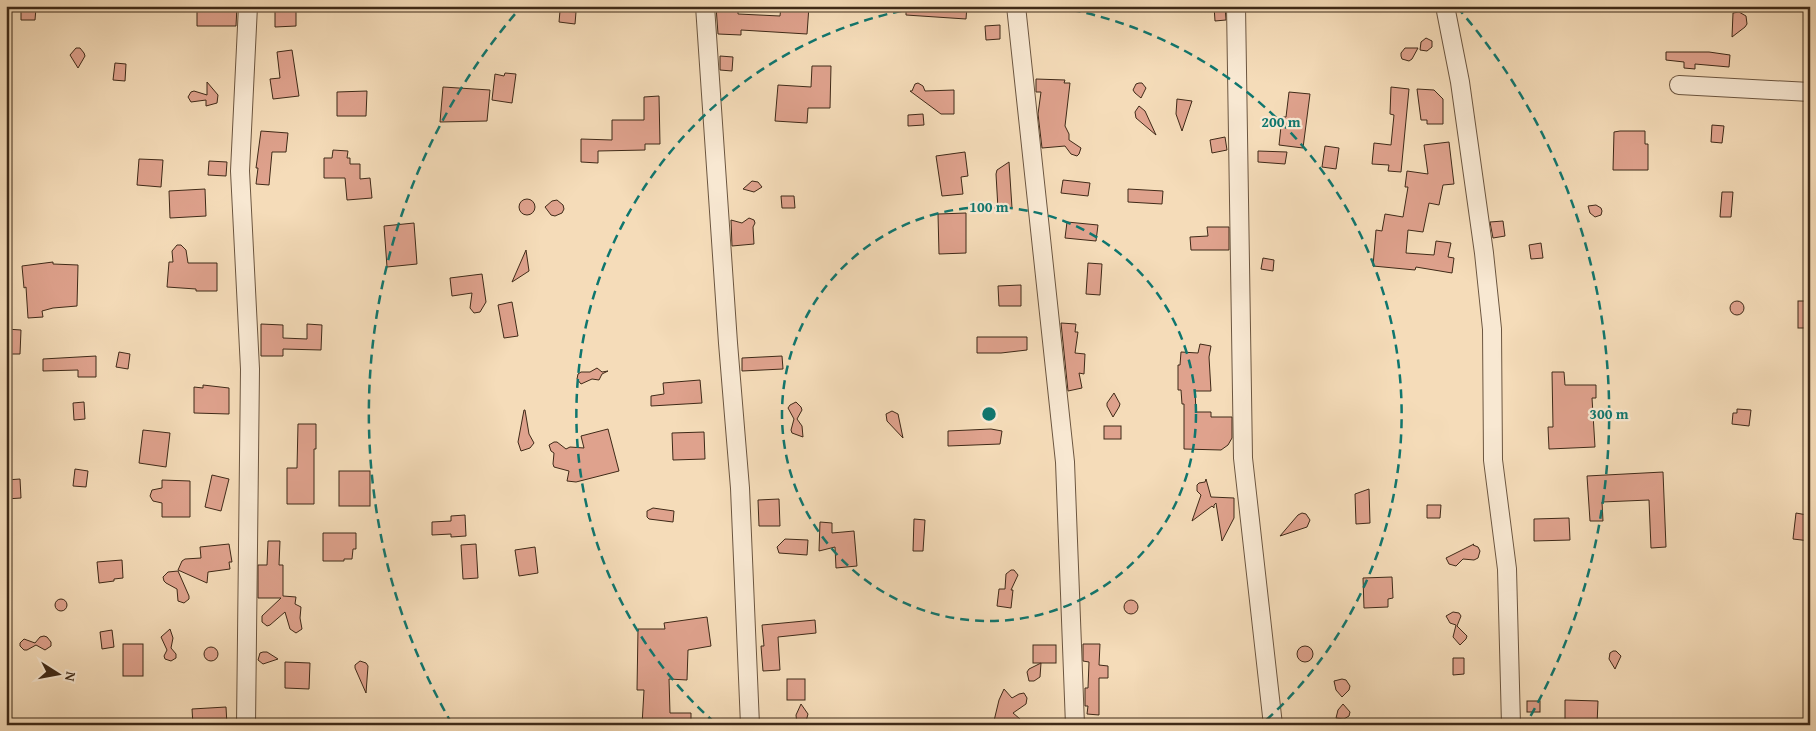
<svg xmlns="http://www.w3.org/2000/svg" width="1816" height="731" viewBox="0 0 1816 731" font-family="'Gentium Book Plus',serif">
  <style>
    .building { fill: #dfa28d; stroke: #3f2a18 }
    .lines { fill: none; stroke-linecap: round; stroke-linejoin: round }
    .minor-casing { stroke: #6c5640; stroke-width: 20 }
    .minor { stroke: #f8e8d2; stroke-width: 18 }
    .ring { fill: none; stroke: #0f766e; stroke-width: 2.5; stroke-dasharray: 9 6 }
    .centre { fill: #0f766e; stroke: #f8e8d2; stroke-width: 2.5 }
    .ring-label { font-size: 15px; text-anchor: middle; font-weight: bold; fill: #0f766e; stroke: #f8e8d2; stroke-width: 4.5; stroke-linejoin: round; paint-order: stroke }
  </style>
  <rect width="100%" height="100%" fill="#f5dcb9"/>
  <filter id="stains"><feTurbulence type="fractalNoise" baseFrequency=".004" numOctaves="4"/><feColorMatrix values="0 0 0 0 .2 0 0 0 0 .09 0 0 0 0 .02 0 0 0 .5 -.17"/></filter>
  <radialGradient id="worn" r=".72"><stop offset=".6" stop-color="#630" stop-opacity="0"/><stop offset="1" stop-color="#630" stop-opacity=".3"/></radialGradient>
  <!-- building -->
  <g class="building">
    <path d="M197,6H237L236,26H197Z"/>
    <path d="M275,6H296V26L275,27Z"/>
    <path d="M716,6H738V14L780,16L781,6H809L807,34L741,30V35L718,34Z"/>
    <path d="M906,6H967L966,19L906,15Z"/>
    <path d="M1214,6H1225L1226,20L1215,21Z"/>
    <path d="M21,8H36L35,20H21Z"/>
    <path d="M560,11L576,12L575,24L559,22Z"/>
    <path d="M1739,12L1746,16L1747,24L1745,27L1732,37L1733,13Z"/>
    <path d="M1000,25V39L986,40L985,26Z"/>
    <path d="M1426,38L1432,41V47L1427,51L1420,50L1421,42Z"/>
    <path d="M76,48H80L84,53L85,56L78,68L70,55Z"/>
    <path d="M1405,48H1418L1412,59L1409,61L1402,59L1401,56V53Z"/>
    <path d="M292,50L299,96L273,99L270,79L280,78L277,52Z"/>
    <path d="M1666,52H1709L1730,55L1729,67L1695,64V69L1684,68V62L1666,60Z"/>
    <path d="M720,56L733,57L732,71L720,70Z"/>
    <path d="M115,63L126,64L125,81L113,80Z"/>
    <path d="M812,66H831L830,108H808L807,123L775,121L778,85L811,87Z"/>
    <path d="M505,73L516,74L512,103L492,100L495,74L504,76Z"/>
    <path d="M1036,79L1065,80L1064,83H1070L1065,126L1069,134V140L1081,148L1079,154L1077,156L1071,154L1065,146L1042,148L1038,114L1041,92H1036Z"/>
    <path d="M207,82L218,95L217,103L206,106V100L191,102L188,97L191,92L194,91L207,95Z"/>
    <path d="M918,83L923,86L925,91L954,90V114H941L910,91H912L915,84Z"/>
    <path d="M1139,83H1142L1146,88L1141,98L1135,93L1133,90L1136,84Z"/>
    <path d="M443,87L490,90L487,121L440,122Z"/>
    <path d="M1391,87L1409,89L1401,172L1388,171L1389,165L1372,164L1374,143L1391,145L1394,115L1390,114Z"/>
    <path d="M1417,89L1434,90L1443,99V124H1427V120H1421Z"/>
    <path d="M367,91L366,116H337V92Z"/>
    <path d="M1289,92L1310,94L1303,148L1279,145L1282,117H1286Z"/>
    <path d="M659,96L660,144H645V150L598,151V163L581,162V139L612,140V120H644V97Z"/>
    <path d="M1177,99L1192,101L1182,131L1176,114Z"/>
    <path d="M1139,106L1145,111L1156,135L1136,118L1135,112Z"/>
    <path d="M923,114L924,125L908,126V115Z"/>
    <path d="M1712,125L1724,126L1722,143L1711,142Z"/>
    <path d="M261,131L288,133L286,152H272L269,185L256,184L258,168H256Z"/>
    <path d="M1620,131H1645V144H1648V170H1613L1614,132Z"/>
    <path d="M1225,137L1227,150L1212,153L1210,140Z"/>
    <path d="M1449,142L1454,184L1443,185L1439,205L1429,203L1423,232L1408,230L1406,253L1434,255L1436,241L1451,243L1448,257L1454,258L1452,273L1416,267L1415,270L1373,266L1376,230L1382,231L1385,214L1403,217L1408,187H1405L1407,171L1428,174L1424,145Z"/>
    <path d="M1325,146L1339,148L1336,169L1322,167Z"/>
    <path d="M333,150L348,151L347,158H350V164H360V179L370,178L372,198L347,200L345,178H324V158H332Z"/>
    <path d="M1258,151L1287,152L1285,164L1258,162Z"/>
    <path d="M965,152L968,176L961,177L963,194L942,196L936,156Z"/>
    <path d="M139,159L163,160L161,187L137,185Z"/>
    <path d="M209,161L227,162L226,176L208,175Z"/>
    <path d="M1009,162L1012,208L998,209L996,174L997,170Z"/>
    <path d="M1063,180L1090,183L1088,196L1061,193Z"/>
    <path d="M752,181L758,182L762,187L754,192L743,189Z"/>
    <path d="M205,189L206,216L170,218L169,191Z"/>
    <path d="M1128,189L1163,191L1162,204L1128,202Z"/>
    <path d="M1722,192H1733L1731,217H1720Z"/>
    <path d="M781,196H794L795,208H782Z"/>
    <circle cx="527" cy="207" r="8"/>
    <path d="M557,200L563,205L564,209L562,213L555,216L551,215L545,207L552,201Z"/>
    <path d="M1596,205L1601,208L1602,211L1601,215L1595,217L1590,213L1588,206Z"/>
    <path d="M966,213V253L939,254L938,214Z"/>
    <path d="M749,218L754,220L755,223L753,227L754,244L732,246L731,220L742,223Z"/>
    <path d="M1503,221L1505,236L1493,238L1490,222Z"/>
    <path d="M1067,222L1098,225L1096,241L1065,238Z"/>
    <path d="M414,223L417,264L387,267L384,226Z"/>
    <path d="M1207,227H1229V250H1191L1190,237L1208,236Z"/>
    <path d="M1541,243L1543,258L1531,259L1529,245Z"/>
    <path d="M177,245H181L186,250L188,263H217V291H196V289L167,287L169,262H173L172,251Z"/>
    <path d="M526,250L529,271L512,282Z"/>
    <path d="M1263,258L1274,260L1273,271L1261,269Z"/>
    <path d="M53,262V264L78,265L77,306L53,308L42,311L43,317L28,318L26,287L24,288L22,266Z"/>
    <path d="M1088,263L1102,264L1100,295L1086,294Z"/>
    <path d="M482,274L486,302L480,312L474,313L470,308L472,293L452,296L450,278Z"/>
    <path d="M1021,285V306H999L998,286Z"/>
    <circle cx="1737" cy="308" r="7"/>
    <rect x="1798" y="301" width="12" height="27"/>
    <path d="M512,302L518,336L504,338L498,305Z"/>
    <path d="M1061,323L1076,324L1075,332H1078L1075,353L1085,354L1084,374L1079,373L1082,388L1068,391Z"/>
    <path d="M261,324L283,325V338L307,339V324L322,325L321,350L283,349V356H261Z"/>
    <path d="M6,329L21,330L20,354H6Z"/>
    <path d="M977,337H1027V350L1001,353H977Z"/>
    <path d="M1200,344L1211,346L1209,357L1211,391H1195L1196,412H1211V417H1232V438L1228,445L1221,450L1184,449V404H1182L1181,390H1178V365H1180L1181,352L1198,353Z"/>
    <path d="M119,352L130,354L128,369L116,367Z"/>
    <path d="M96,356V377H78V370L43,371V359Z"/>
    <path d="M782,356L783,369L742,371V358Z"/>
    <path d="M597,368L602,372L608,371L602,374L599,380L592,379L581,384L577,379L578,374L581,372H590Z"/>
    <path d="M1552,372H1564L1565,385H1596V398H1592L1595,447L1549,449L1548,427H1553Z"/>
    <path d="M700,380L702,403L651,406V396L664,394L663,383Z"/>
    <path d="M203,385L229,388V414L194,413V387L203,388Z"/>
    <path d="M1114,393L1120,404L1119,407L1113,417L1107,406V403Z"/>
    <path d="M84,402L85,419L74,420L73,403Z"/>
    <path d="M796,402L801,407L802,410L797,419L802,426L803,437L792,433L791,430L794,419L788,408L790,405Z"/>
    <path d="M1737,409L1751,410L1749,426L1732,424L1733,413H1737Z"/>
    <path d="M524,410H525L529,434L534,443L530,448L521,451L518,442Z"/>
    <path d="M892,411L898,414L903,438L887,421L886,414Z"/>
    <path d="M298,424H316V449H314V504H287V468H297Z"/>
    <rect x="1104" y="426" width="17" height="13"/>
    <path d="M608,429L619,471L576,482L567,481L569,471L554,467L553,464L554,453L551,451L549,445L554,442H557L566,449L570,447L584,448L581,436Z"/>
    <path d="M991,429L1002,431L1000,444L948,446V431Z"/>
    <path d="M143,430L170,433L166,467L139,463Z"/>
    <path d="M704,432L705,459L673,460L672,433Z"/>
    <path d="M75,469L88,471L86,487L73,486Z"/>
    <rect x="339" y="471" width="31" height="35"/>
    <path d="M1663,472L1666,547L1651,548L1649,500L1602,502L1603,521H1590L1587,476Z"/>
    <path d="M212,475L229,479L221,511L205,507Z"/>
    <path d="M20,479L21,498L6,499V480Z"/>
    <path d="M1206,479L1211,497L1234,498V518L1222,541L1216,503L1214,505V508L1212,506L1192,521L1201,495L1197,491V485L1199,483L1205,482Z"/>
    <path d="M162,480L190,481V517H162V503L153,501L150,496L152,490L162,488Z"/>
    <path d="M1369,489L1370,523L1356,524L1355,494Z"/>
    <path d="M779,499L780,526H759L758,500Z"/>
    <path d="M1427,505H1441L1440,518H1427Z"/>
    <path d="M653,508L674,511L673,522L649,519L647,517V511Z"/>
    <path d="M1302,513L1306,514L1310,520L1307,527L1280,536L1298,515Z"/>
    <path d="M1796,513L1807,515V517L1810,518V541L1793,539Z"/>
    <path d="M465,515L466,536L451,537V534L432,535V522L451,521V516Z"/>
    <path d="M1569,518L1570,540L1534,541V519Z"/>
    <path d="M914,519L925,520L923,551H913Z"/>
    <path d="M820,522L832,523V533L854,531L857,566L836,568L835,547L819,551Z"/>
    <path d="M323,533H356V549H353L352,559H344V561H323Z"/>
    <path d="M785,539L808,540L807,555L779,553L777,547Z"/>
    <path d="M268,541H280L279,565H283V596L296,597L295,604L301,607L300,618L302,629L296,633L290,629L285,612L270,625L267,626L262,622V616L281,598H258V565H267Z"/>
    <path d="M229,544L232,562H229L230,569L208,572L207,583L178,570L182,561L185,559L201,558L200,547Z"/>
    <path d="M476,544L478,578L463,579L461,545Z"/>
    <path d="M1474,544L1473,545L1478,547L1480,551L1478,558L1474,560L1463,559L1456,566L1449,564L1446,558Z"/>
    <path d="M535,547L538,573L519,576L515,550Z"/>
    <path d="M122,560L123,578L114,579V581L99,583L97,562Z"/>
    <path d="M1011,570H1014L1018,575L1011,590H1013L1011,608L997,606L999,589H1005L1006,574Z"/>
    <path d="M178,571L189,596V599L184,603L178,601L177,589L166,583L164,581L163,577L168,572Z"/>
    <path d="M1392,577L1393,598L1388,599V607L1364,608L1363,578Z"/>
    <circle cx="61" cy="605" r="6"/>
    <circle cx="1131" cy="607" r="7"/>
    <path d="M1453,612L1459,613L1461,616L1457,626L1467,636L1466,639L1460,645L1453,637L1456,625L1450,623L1446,616Z"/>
    <path d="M707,617L711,646L688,650L687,680L669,679L670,713H691V725H642L644,690H637L638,629H665L664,623Z"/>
    <path d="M815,620L816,633L778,637L780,670L763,671L761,646H764L762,625Z"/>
    <path d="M170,629L173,638L171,648L176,654V658L171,661L165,659L164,656L167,650L161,637Z"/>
    <path d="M112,630L114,647L102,649L100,632Z"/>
    <path d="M44,636L47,637L51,642V646L45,650L36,645L27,650H24L20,646V643L24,639L35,643L40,637Z"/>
    <rect x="123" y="644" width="20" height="32"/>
    <path d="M1083,644H1100L1099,665L1108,666V678H1099V715L1087,714L1088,706H1085V688H1088L1089,662L1083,661Z"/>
    <rect x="1033" y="645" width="23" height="18"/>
    <circle cx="1305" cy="654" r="8"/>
    <circle cx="211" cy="654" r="7"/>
    <path d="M1613,651H1616L1621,656L1615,669L1609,659L1610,653Z"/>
    <path d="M263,652H267L278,659L263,664L258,660L260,653Z"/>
    <path d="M1453,658H1464V674L1453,675Z"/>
    <path d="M360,661L366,663L368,666L366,693L355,668V665Z"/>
    <path d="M285,662L310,663L309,689L285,688Z"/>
    <path d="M1041,663L1040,677L1034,681H1029L1027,672L1029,669Z"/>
    <rect x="787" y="679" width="18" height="21"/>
    <path d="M1342,679L1346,680L1350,686L1349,690L1342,697L1336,690L1334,681Z"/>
    <path d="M1004,689L1012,698L1019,694L1024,693L1027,698L1026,704L1013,713L1027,725H993L999,700Z"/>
    <path d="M1565,700L1598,701L1597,725H1565Z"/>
    <rect x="1527" y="701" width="13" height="11"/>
    <path d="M801,704L808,714L805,725H797L796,715Z"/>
    <path d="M1343,704L1350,712L1349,716L1344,719L1336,718L1338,710Z"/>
    <path d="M226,707L227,725H193L192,709Z"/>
  </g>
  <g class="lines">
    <defs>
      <g id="minor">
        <path d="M705,6L728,343L740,488L750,725"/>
        <path d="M1016,6L1065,462L1075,725"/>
        <path d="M1236,6L1243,458L1273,725"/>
        <path d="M1445,6L1460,82L1484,253L1492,329L1493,460L1507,569L1511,725"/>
        <path d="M1679,85L1810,92"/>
        <path d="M246,725L250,369L240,171L248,6"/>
      </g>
    </defs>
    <!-- minor casing -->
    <use href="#minor" class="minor-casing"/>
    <!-- minor -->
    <use href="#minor" class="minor"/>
  </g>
  <!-- distance rings -->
  <g class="ring">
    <circle cx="989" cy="414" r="207"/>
    <path d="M715 723A413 413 0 0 1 921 7M1057 7A413 413 0 0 1 1263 723"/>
    <path d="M452 724A620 620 0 0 1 521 7M1457 7A620 620 0 0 1 1526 724"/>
  </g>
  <circle cx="989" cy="414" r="8" class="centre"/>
  <g class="ring-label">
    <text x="1281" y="127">200 m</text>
    <text x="989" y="212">100 m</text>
    <text x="1609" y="419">300 m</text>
  </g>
  <!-- margin -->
  <rect width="1816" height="731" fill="none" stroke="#f5dcb9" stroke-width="25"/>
  <rect x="8" y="8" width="1801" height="716" fill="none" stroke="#3f2a18" stroke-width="2.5"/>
  <rect x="12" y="12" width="1791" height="706" fill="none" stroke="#3f2a18"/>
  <!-- north arrow -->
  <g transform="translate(58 674) rotate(101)" stroke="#f8e8d2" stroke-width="4" paint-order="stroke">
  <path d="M0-4L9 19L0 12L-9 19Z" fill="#3f2a18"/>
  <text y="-8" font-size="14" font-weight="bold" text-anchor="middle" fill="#3f2a18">N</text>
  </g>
  <rect width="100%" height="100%" filter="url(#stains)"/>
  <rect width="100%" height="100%" fill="url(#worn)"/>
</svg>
